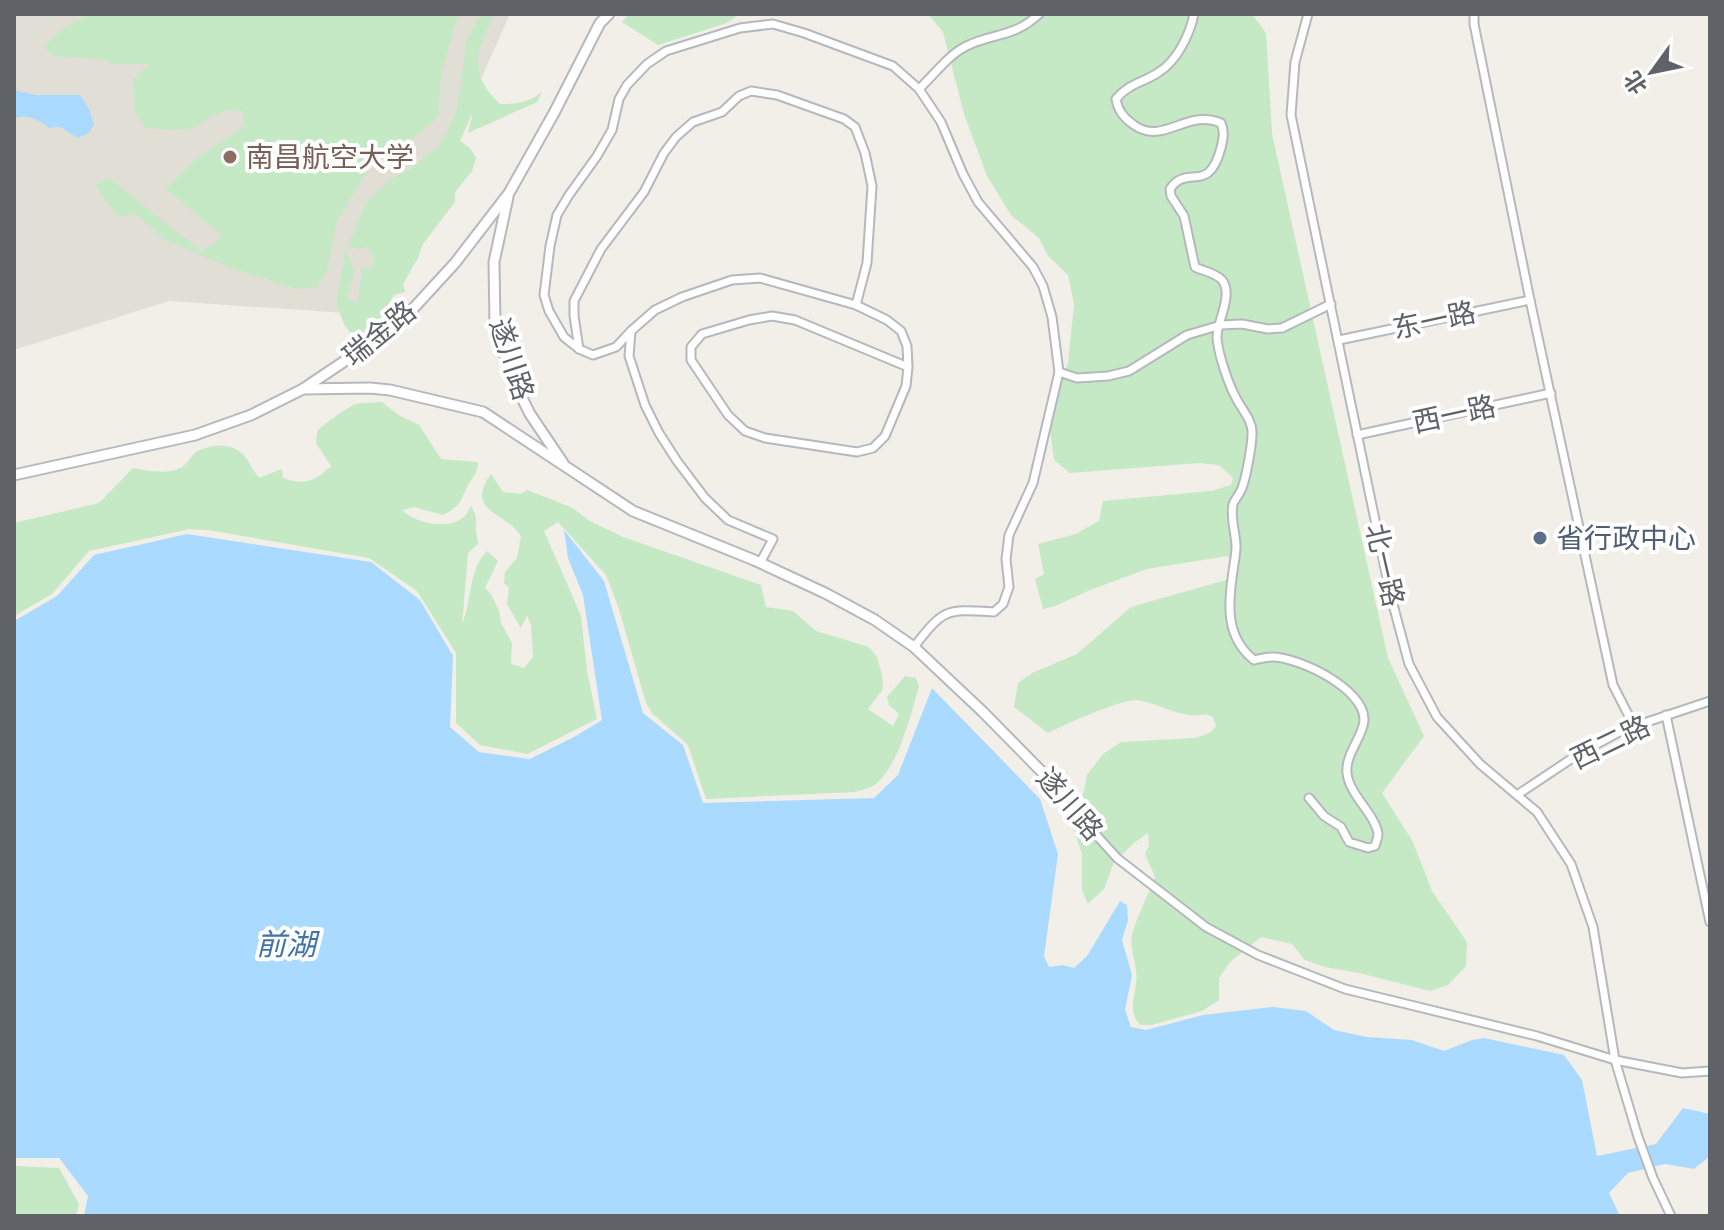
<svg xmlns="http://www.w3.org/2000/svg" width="1724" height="1230" viewBox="0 0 1724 1230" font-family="'Archivo Narrow','Noto Sans SC',sans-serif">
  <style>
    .education { fill: #e1ded6 }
    .green { fill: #c5e8c5 }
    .water { fill: #aadaff }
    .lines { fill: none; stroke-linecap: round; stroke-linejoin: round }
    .minor-casing { stroke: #b5b8bc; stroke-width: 11 }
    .tertiary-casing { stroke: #b5b8bc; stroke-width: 13 }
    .minor { stroke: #fff; stroke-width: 7 }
    .tertiary { stroke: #fff; stroke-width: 9 }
    .education-dot { fill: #8d6e63; stroke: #fff; stroke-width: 3 }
    .service-dot { fill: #5c6f8a; stroke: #fff; stroke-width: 3 }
    .labels { text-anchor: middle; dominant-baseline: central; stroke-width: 8; stroke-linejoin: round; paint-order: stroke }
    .education-label { font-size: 28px; fill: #785e54; stroke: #fff; text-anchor: start }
    .street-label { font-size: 28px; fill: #5f6368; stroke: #fff }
    .service-label { font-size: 28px; fill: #4e5e75; stroke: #fff; text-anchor: start }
    .water-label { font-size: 30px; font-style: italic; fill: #4174aa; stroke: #fff }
  </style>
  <rect width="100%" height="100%" fill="#f1efe8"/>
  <!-- education -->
  <path class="education" d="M14,14H510L376,315L169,301L14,350Z"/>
  <!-- green -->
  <g class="green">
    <path d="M88,14H461L455,23L441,76L438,116L428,126L392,153L376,157L337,221L327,271L316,288L296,289L227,266L163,239L137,214L118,217L95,185L108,177L202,252L223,236L166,189L196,159L232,135L245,124L243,111L226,110L210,117L191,129L170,130L146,128L135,112L133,79L150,64H115L100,59L51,56L45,45L60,31Z"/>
    <path d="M480,14H493C490,25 484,34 481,45C473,69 482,88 500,104C516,104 530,103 542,91L537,102L468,133L473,112L460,141L470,148L476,158L472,171L455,192V202L423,244L418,258L403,284L405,292L394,295L374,330L368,337L350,332L344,324L336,303L346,251C355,267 356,278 346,294L351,301L358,303L362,271L359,267L370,270L375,259L368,247L357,249L348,246L366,203L391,179L412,168L437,147L444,138L456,112L461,84L466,42Z"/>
    <path d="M629,14H739L727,23L658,45L622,22Z"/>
    <path d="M928,14H1252L1266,33L1272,134L1388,658L1424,736L1382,793L1413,842L1432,891L1467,942L1466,966L1448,985L1430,991L1359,973L1325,967L1305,960L1292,944L1261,937L1230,962L1219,978V1000L1202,1011L1151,1025H1140C1129,1013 1134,999 1136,984C1139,967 1129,952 1132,935C1136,918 1149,894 1155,877L1145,854L1149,846L1148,833L1135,842L1114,862L1104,889L1088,904L1082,890V854L1074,831V818L1084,791L1087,775L1103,754L1121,742L1196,738L1211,732L1216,726L1213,717L1206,714C1183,720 1160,704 1138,700C1123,698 1063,725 1048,733L1014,707L1018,683L1032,673L1077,654L1131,607L1226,580L1233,572L1234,562L1227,556L1147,569L1090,590L1055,606L1043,609L1035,579L1044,574L1038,544L1076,534L1099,521L1103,501L1211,491L1231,485L1233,478L1219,465L1199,463L1070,473L1054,460L1047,405L1068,364L1074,304L1068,275L1048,256L1039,238L1011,215L987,176L964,114L943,32Z"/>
    <path d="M382,402L400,416L419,425L441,459L478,462C478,473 473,476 468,485C460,501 461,506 443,515L414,507L402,510C415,523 447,531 464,517C467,514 468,510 471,506L476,516V531L478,544L468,553L462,624C472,603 468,570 487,551L498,561L485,588L491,594L499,611L501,623L512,643L511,664L524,668L533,657L531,625L527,615L521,628L507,604L509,588L504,583L505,572L517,558L521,536C506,512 464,512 491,474L503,492L520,494L527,490L573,508L588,520L623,537L761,585L766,607L793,611L816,631L869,647L877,657L882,675L883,689L868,709L893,726L899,714L889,705L887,697L905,676L916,678L919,686C911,714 899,764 877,783C870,789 862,790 854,792L706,799L688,745L653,714L646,703L618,606L606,575L558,522L544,531L581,616L587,671L597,719L527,754L480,745L456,723V653L417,591L369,558L208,530L190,529L89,551L52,594L14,616V523L99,503L133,468C148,471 168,475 182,467C187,464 190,457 195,453C209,444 228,442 242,453C248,459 253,471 259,478L282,469L283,478C303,486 316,481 331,466L316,443C316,441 317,432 318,430C320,427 352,404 356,404C364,402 374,403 382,402Z"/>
    <path d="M14,1166L59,1168L79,1204L76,1216H14Z"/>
  </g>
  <!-- water -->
  <g class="water">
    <path d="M14,90L37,95H80L89,109L94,124L89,133L78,138L60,127L49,128C39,120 26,113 14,119Z"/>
    <path d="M564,530L604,581L643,713L683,745L703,803L874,798L898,775L932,688L1040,799L1058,854L1044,956L1049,967L1062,965L1074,968L1087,956L1120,901L1127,905L1128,920L1122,940L1132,975L1125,1010L1131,1027L1146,1030L1203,1015L1273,1007L1306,1011L1334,1030L1367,1037L1412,1040L1444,1051L1472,1040L1484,1038L1564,1055L1582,1080L1597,1156L1656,1144L1683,1108L1710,1114V1156L1694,1169L1665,1164L1628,1173L1609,1193L1620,1216H84L88,1196L59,1158H14V621L57,596L94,555L187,534L371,562L420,600L453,656L450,727L479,752L530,759L574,737L602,720L583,595L568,558Z"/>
  </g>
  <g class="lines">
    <defs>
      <g id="minor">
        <path d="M1194,14C1190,34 1177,61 1159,72C1143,83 1129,83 1116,99C1118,111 1124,118 1134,125C1163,146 1188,108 1221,123C1225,132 1223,139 1221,148C1208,196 1188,163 1170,189L1171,196L1184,216L1195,267C1203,271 1216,273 1222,280C1234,295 1216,323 1217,338C1218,353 1228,383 1235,396C1241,409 1253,420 1252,434C1252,445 1246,478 1242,488C1240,494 1235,499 1233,504C1230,519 1236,533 1236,547C1236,554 1234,563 1233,571C1228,604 1225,637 1254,660C1259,659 1266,657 1272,657C1299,657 1365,689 1364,720C1364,735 1345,754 1347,773C1349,795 1376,815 1378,834C1378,838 1376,842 1375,846L1368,848L1349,842L1341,827L1324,816L1309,798"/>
        <path d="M1308,14L1295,62L1291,115L1391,597L1409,664L1437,717L1480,764L1537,812L1571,864L1593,927L1615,1060L1638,1137L1653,1178L1671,1216"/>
        <path d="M1474,14V24L1530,300L1613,685L1634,726"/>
        <path d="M919,89C935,74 950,52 971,44C997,33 1016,36 1039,14"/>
        <path d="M631,331L655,310L682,297L732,280L760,278L856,305L887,320L901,331L907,346L908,367L906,386L885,436L873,448L857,452L765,438L745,431L728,415L691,360V347L702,334L749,320L772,316L795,320L908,367"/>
        <path d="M1339,340L1530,300"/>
        <path d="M579,349L574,316V301L601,249L644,192L664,153L676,137L693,122L722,112L739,96L751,91L777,95L844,119L855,127L865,153L872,186L867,263L856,305"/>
        <path d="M1059,372L1077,378L1108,376L1129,371L1187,335L1221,325L1242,324L1268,329L1282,328L1331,304"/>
        <path d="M1357,435L1551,393"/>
        <path d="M760,563L773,539L728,520L705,498L677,461L659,433L645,405L629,356L631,331L616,347L593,355L579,349L564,337L549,311L544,295L550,246L557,215L569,195L597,156L612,130L619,99L627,85L647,64L666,51L740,28L773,24L804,33L893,66L919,89L941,122L963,174L978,202L1033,267L1043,286L1052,317L1059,372L1033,483L1009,535L1006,559L1009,587L1003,604L994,612C946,609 944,608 914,647"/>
        <path d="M1666,715L1710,922"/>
        <path d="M1043,773L1072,808L1117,858L1206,927L1258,955L1345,989L1537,1036L1615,1060L1682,1073L1710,1071"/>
        <path d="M1517,795L1577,755L1623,730L1710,701"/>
      </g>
      <g id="tertiary">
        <path d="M508,197L494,262L495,324L513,380L530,414L563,463"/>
        <path d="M303,389L370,388L390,390L483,412L633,511L754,560L825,593L875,620L914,647L983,712L1043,773"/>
        <path d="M14,475L195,435L251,415L303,389L376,340L411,311L455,263L509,193L554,113L600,23L609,14"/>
      </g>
    </defs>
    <!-- minor casing -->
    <use href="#minor" class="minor-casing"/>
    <!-- tertiary casing -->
    <use href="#tertiary" class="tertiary-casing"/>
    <!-- minor -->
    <use href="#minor" class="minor"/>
    <!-- tertiary -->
    <use href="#tertiary" class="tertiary"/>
  </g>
  <!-- markers -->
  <circle class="education-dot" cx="230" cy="157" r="8"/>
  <circle class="service-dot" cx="1540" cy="538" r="8"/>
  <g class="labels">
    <!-- education labels -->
    <g class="education-label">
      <text x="246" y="157">南昌航空大学</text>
    </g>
    <!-- street labels -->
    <g class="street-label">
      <text transform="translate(1434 320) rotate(-12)">东一路</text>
      <text transform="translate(379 333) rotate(-39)">瑞金路</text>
      <text transform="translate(512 359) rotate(72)">遂川路</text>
      <text transform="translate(1454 414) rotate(-12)">西一路</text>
      <text transform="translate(1385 565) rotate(77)">北一路</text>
      <text transform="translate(1610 742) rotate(-26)">西二路</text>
      <text transform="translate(1070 804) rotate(49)">遂川路</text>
    </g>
    <!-- service labels -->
    <g class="service-label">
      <text x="1556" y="538">省行政中心</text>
    </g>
    <!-- water labels -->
    <g class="water-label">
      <text x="286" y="944">前湖</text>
    </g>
  </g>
  <!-- border -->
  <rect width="1724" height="1230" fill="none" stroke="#5f6368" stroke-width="32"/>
  <!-- north arrow -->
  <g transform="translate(1652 72) rotate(237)" stroke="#ffffff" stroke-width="6" paint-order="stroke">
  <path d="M0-6L14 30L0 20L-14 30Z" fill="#5f6368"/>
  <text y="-12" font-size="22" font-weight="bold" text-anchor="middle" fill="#5f6368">北</text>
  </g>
</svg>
